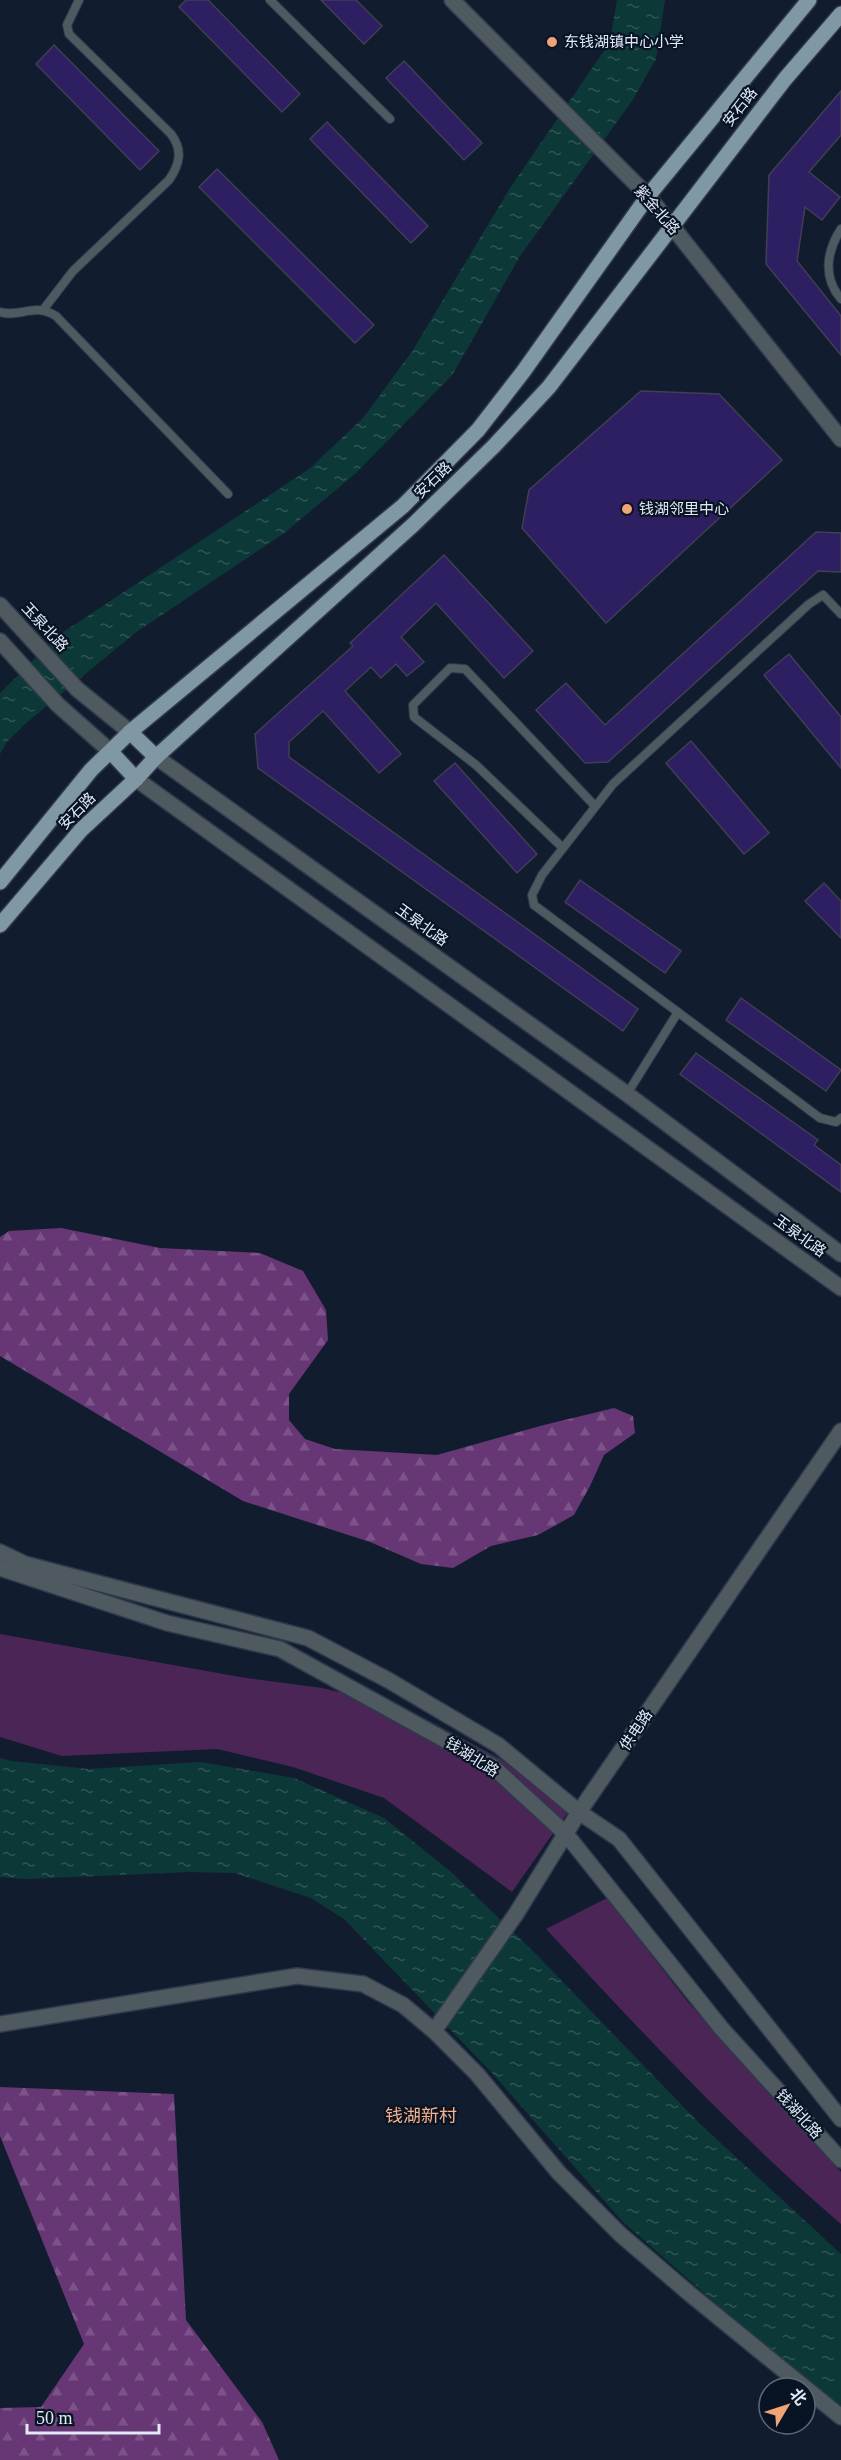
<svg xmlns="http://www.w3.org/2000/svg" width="841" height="2460" viewBox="0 0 841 2460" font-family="'Times New Roman','Noto Sans SC',serif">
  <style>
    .green { fill: #4c2557 }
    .forest { fill: url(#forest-firs) }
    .water { fill: url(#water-ripples) }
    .building { fill: #2e1e62; stroke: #403e54; stroke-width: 1.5 }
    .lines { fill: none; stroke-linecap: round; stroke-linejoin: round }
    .service-casing { stroke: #2e3a4b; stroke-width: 10 }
    .minor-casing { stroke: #2e3a4b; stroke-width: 18 }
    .tertiary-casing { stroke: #2e3a4b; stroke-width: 18 }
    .primary-casing { stroke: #2e3a4b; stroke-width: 18 }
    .service { stroke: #4e5a5f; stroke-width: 8 }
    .minor { stroke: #4e5a5f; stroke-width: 15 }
    .tertiary { stroke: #4e5a5f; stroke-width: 15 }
    .primary { stroke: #7f98a3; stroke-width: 15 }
    .poi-dot { fill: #efa376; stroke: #081424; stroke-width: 2 }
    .labels { text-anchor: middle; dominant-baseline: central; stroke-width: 4.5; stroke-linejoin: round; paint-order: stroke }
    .poi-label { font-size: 15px; fill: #e0e9f5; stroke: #081424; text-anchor: start }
    .street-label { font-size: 15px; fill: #e0e9f5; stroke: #081424 }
    .quarter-label { font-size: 18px; fill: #f7b087; stroke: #081424 }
  </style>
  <defs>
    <pattern id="forest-firs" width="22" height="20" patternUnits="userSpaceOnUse" patternTransform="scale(1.5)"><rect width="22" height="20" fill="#673674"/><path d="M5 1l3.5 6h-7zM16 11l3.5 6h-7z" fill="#7c5388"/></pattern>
    <pattern id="water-ripples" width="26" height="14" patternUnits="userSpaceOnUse" patternTransform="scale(1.5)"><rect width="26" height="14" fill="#0d3838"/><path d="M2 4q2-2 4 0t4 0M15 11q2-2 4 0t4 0" fill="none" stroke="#305555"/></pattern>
  </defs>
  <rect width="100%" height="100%" fill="#111d2f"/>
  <!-- green -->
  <g class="green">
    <path d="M0,1634L240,1677L322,1688L405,1708L506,1762L570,1809L512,1892L384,1798L293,1767L217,1749L62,1756L0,1737Z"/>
    <path d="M607,1898L687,2001L841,2172V2224C735,2133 641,2031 546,1929Z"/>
  </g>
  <!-- forest -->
  <g class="forest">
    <path d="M61,1228L160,1248L260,1253L303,1271L326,1310L328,1340L289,1394V1420L305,1439L335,1449L437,1455L544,1425L614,1408L633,1416L635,1433L604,1455L590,1486L574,1515L538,1535L491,1546L453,1568L421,1564L370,1542L243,1501L0,1356V1237L9,1231Z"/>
    <path d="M0,2087L174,2094L186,2320L262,2422L279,2460H0V2408L41,2407L84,2344L0,2136Z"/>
  </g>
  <!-- water -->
  <g class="water">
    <path d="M617,0H665L656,59L632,101L520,256L453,374L355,474L283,534L135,633L25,724L7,742L0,754V693L59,635L309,469L363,418L413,350L510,188L610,42Z"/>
    <path d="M0,1758L11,1761L89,1769L201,1762L294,1778L384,1818L450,1871L537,1955L698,2122L841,2254V2407L754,2337L622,2221L492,2073L344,1919L311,1898L235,1873L190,1872L25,1879L0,1877Z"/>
  </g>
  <!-- building -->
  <g class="building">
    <path d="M186,0H208L300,94L282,112L179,7Z"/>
    <path d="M321,0H356L382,26L364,44Z"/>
    <path d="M54,45L159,151L140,170L36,64Z"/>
    <path d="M404,61L482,143L464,160L386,78Z"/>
    <path d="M841,91V135L809,172L840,197L822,220L805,207L797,261L841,316V355L766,264L769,175Z"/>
    <path d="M327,122L428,226L411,243L310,139Z"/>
    <path d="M217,169L374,325L355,343L199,187Z"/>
    <path d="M641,391L719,394L782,460L606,623L522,528L529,490Z"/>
    <path d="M816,532L841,533V572L818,571L608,762L585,763L536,710L566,683L605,725Z"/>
    <path d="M444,555L533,651L504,678L436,603L401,637L424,662L407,676L396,664L381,678L371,667L345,691L401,754L379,773L323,711L289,742V757L638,1009L623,1031L258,768L255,734L353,646L350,643Z"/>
    <path d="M789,654L841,717V768L764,675Z"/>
    <path d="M691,741L769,833L744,854L666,763Z"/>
    <path d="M455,763L537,854L517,873L434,781Z"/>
    <path d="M580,880L681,951L665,973L565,902Z"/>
    <path d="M824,883L841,901V938L805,901Z"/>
    <path d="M741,998L841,1070L826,1091L726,1020Z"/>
    <path d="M696,1053L818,1140L814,1145L841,1165V1192L680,1074Z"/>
  </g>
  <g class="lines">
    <defs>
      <g id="service">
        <path d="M270,0L390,119"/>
        <path d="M841,229C826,252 823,278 841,299"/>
        <path d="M43,310L73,271L169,180C180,164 183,150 171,134L69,34L67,25L79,0"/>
        <path d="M0,312C22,318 34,302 56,316L228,494"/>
        <path d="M841,614L823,595L809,604L613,784L542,875L532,895L534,905L820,1118L836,1122L841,1118"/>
        <path d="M563,848L476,765L414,717L413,705L450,668L465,669L595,806"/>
        <path d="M627,1094L678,1012"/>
      </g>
      <path id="minor" d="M434,2031L516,1914L579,1812L841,1431"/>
      <g id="tertiary">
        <path d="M452,0L648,196L841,439"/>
        <path d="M0,605L77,689L130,732"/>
        <path d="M0,641L58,705L111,752"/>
        <path d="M156,757L627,1094L841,1254"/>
        <path d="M136,779L841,1288"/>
        <path d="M0,1552L25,1564L308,1638L388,1680L498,1745L579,1812L619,1839L841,2119"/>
        <path d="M0,1568L167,1623L280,1649L492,1766L566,1834L722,2029L841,2160"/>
        <path d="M0,2024L297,1976L363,1984L403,2005L434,2031L477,2074L559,2173L621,2235L690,2294L841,2417"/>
      </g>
      <g id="primary">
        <path d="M130,732L156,757"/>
        <path d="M111,752L136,779"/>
        <path d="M0,882L91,770L130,732L403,506L478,430L523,372L648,196L809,0"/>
        <path d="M0,925L81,830L136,779L156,757L414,524L494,446L549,387L785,79L841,14"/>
      </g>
    </defs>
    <!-- service casing -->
    <use href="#service" class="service-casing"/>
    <!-- minor casing -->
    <use href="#minor" class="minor-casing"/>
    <!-- tertiary casing -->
    <use href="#tertiary" class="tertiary-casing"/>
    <!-- primary casing -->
    <use href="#primary" class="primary-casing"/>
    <!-- service -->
    <use href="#service" class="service"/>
    <!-- minor -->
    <use href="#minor" class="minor"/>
    <!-- tertiary -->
    <use href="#tertiary" class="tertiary"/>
    <!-- primary -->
    <use href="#primary" class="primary"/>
  </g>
  <!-- markers -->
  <g class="poi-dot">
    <circle cx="552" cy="42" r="6"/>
    <circle cx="627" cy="509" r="6"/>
  </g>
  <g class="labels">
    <!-- poi labels -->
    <g class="poi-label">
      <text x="564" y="42">东钱湖镇中心小学</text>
      <text x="639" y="509">钱湖邻里中心</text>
    </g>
    <!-- street labels -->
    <g class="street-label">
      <text transform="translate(740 107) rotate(-52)">安石路</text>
      <text transform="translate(657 210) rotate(49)">紫金北路</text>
      <text transform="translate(433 480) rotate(-44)">安石路</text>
      <text transform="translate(45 627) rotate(47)">玉泉北路</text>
      <text transform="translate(77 811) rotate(-45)">安石路</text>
      <text transform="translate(422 925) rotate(36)">玉泉北路</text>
      <text transform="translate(800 1236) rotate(36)">玉泉北路</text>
      <text transform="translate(636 1730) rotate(-56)">供电路</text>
      <text transform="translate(472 1757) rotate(32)">钱湖北路</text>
      <text transform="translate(799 2114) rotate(48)">钱湖北路</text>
    </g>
    <!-- quarter labels -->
    <g class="quarter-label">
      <text x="421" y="2116">钱湖新村</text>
    </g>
  </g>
  <!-- north arrow -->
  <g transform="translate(787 2406) rotate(51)"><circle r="28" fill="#081424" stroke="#5e6978" stroke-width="1.5"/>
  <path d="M0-4.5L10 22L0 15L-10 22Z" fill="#efa376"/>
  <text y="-9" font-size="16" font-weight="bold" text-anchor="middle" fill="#e0e9f5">北</text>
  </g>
  <!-- scale -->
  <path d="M27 2424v9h132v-9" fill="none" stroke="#e0e9f5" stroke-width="3"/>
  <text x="36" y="2424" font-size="18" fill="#e0e9f5" stroke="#081424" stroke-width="4.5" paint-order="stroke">50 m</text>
</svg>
